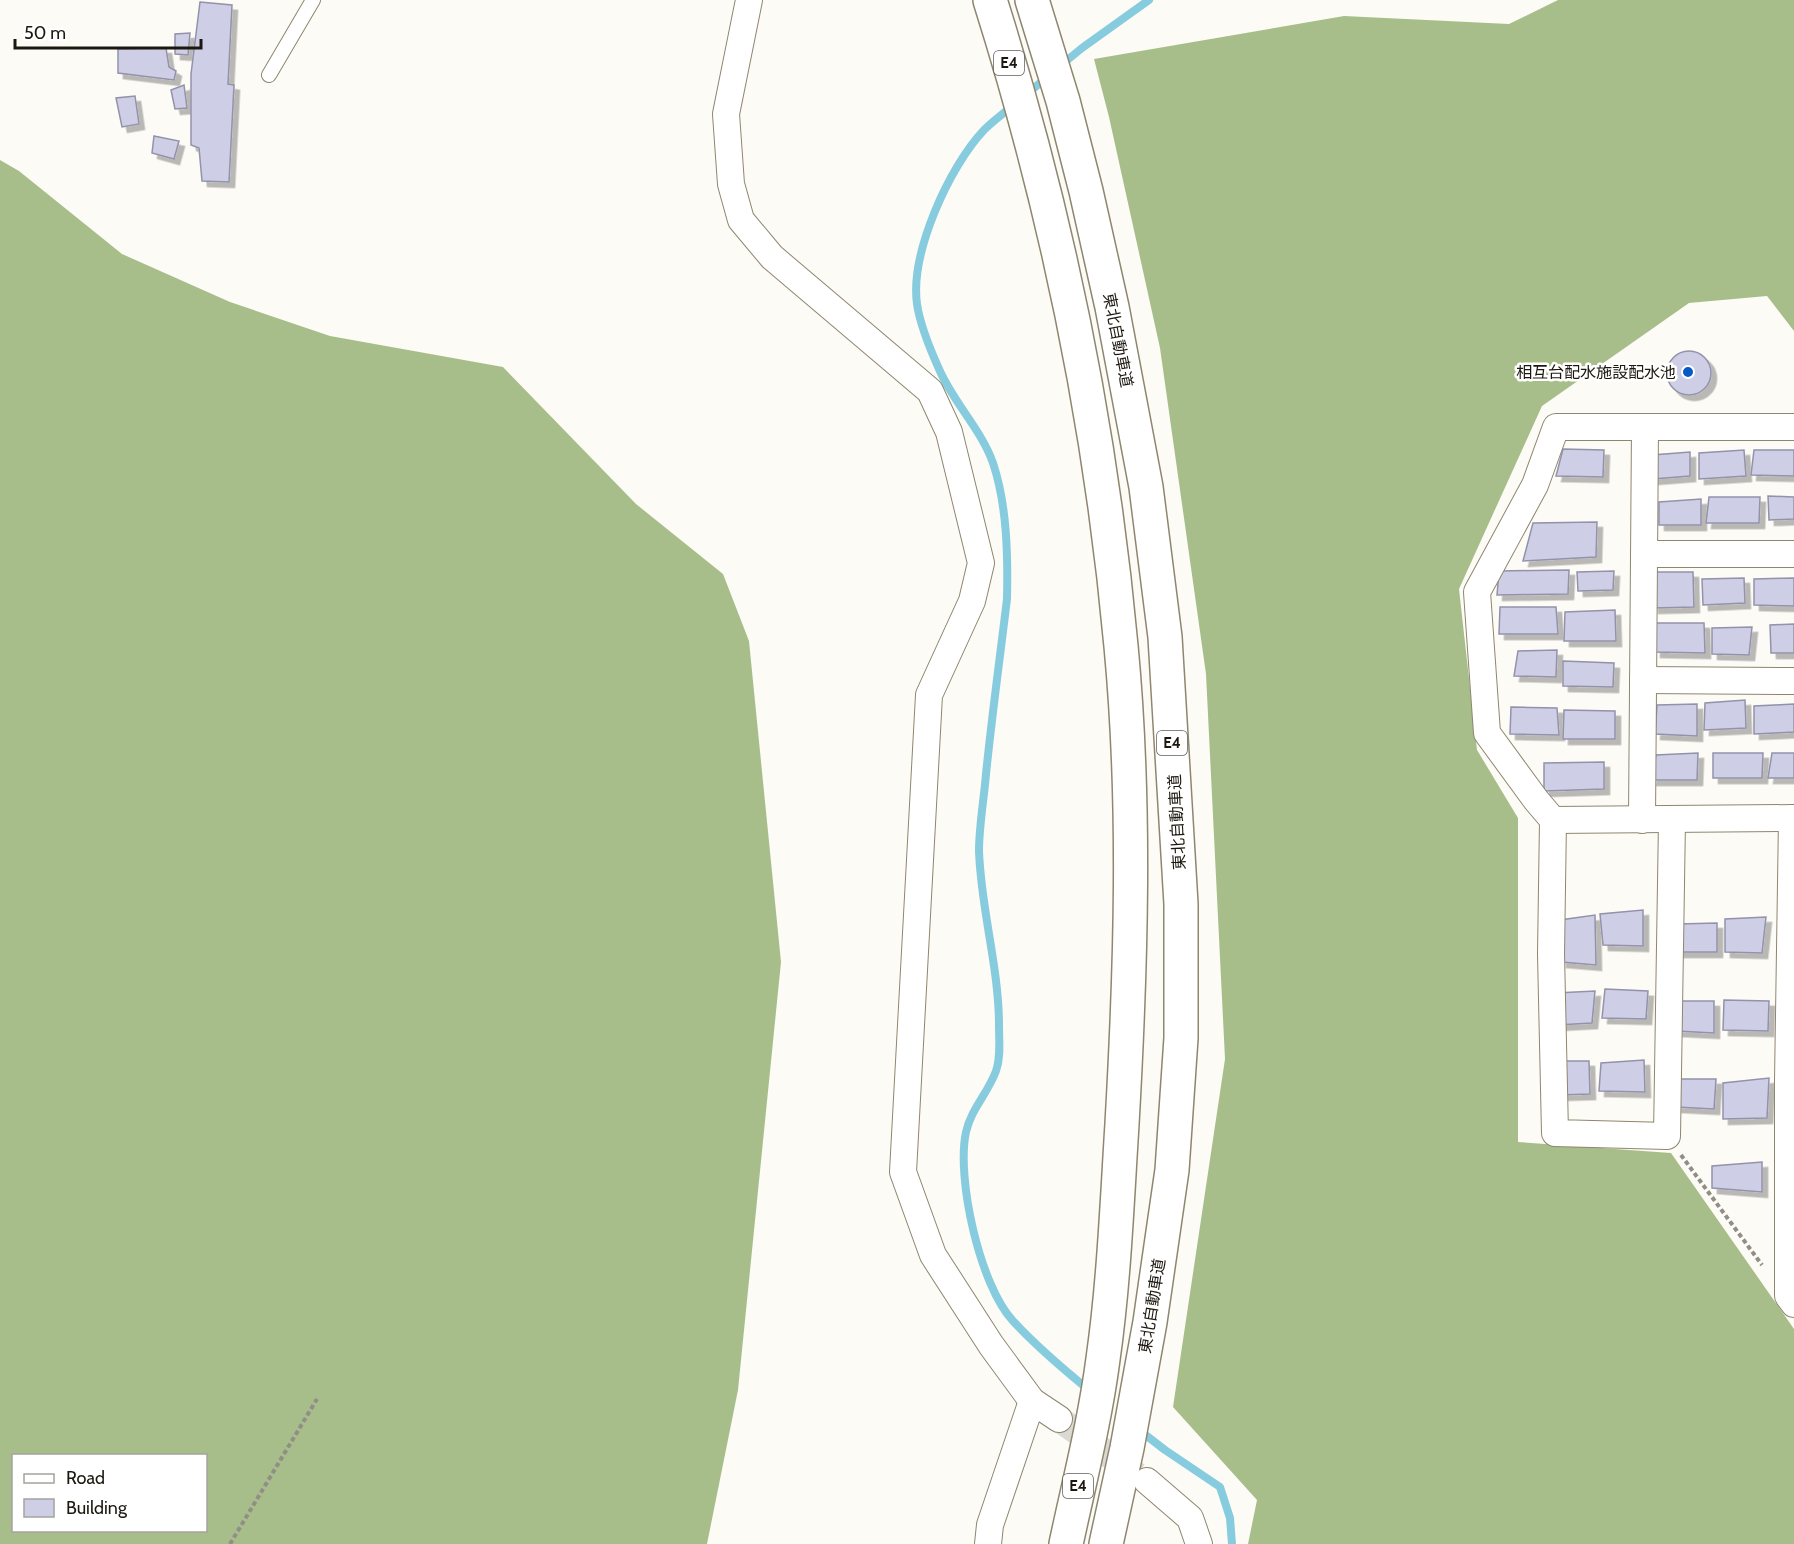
<svg xmlns="http://www.w3.org/2000/svg" width="1794" height="1544" viewBox="0 0 1794 1544" font-family="Cabin,'Noto Sans JP',sans-serif">
  <style>
    .forest { fill: #a8be8a; fill-rule: evenodd }
    .lines { fill: none; stroke-linecap: round; stroke-linejoin: round }
    .stream { stroke: #87ccde; stroke-width: 8 }
    .building { fill: #cecee7; stroke: #9392aa; stroke-width: 1.5; filter: url(#shadow) }
    .street-tunnel { stroke: #dbd9d3; stroke-width: 26; stroke-dasharray: 26 13; stroke-linecap: butt }
    .lane-casing { stroke: #8f866f; stroke-width: 16 }
    .street-casing { stroke: #8f866f; stroke-width: 28 }
    .highway-casing { stroke: #8f866f; stroke-width: 36 }
    .path { stroke: #918e87; stroke-width: 4; stroke-dasharray: 4.5 3; stroke-linecap: butt }
    .lane { stroke: #fff; stroke-width: 14 }
    .street { stroke: #fff; stroke-width: 26 }
    .highway { stroke: #fff; stroke-width: 33 }
    .poi-dot { fill: #055ac3; stroke: #fff; stroke-width: 2 }
    .labels { text-anchor: middle; dominant-baseline: central; stroke-width: 5; stroke-linejoin: round; paint-order: stroke }
    .shield { fill: #fff; stroke: #605d57; stroke-width: 1.5 }
    .shield-label { font-size: 15px; font-weight: bold; fill: #1c180f }
    .street-label { font-size: 16px; fill: #1c180f; stroke: #fff }
    .poi-label { font-size: 16px; fill: #1c180f; stroke: #fff; text-anchor: end }
  </style>
  <defs>
    <filter id="shadow"><feDropShadow dx="5.5" dy="5.5" stdDeviation="0" flood-color="#0004"/></filter>
  </defs>
  <rect width="100%" height="100%" fill="#fdfbf6"/>
  <!-- forest -->
  <g class="forest">
    <path d="M1558,0H1794V331L1767,296L1689,303L1542,406L1459,589L1477,750L1518,818V1142L1671,1153L1794,1329V1544H1248L1257,1500L1173,1407L1225,1059L1206,674L1160,348L1109,117L1094,59L1344,16L1509,24Z"/>
    <path d="M0,160L19,171L122,254L230,302L330,336L503,367L636,504L723,574L749,641L781,962L738,1390L707,1544H0ZM14,1456H206V1530H14Z"/>
  </g>
  <g class="lines">
    <!-- stream -->
    <g class="stream">
      <path d="M1060,66L1082,48L1149,0"/>
      <path d="M1026,95L1047,77"/>
      <path d="M1012,106C1003,114 993,121 984,130C949,167 910,253 917,304C920,325 930,349 939,369C953,402 981,429 993,463C1007,505 1008,555 1007,599C1000,657 992,715 986,774C984,799 979,826 979,851C981,910 999,967 999,1026C999,1041 1001,1057 996,1071C988,1093 971,1109 966,1132C956,1178 980,1286 1013,1321C1036,1346 1063,1369 1090,1391"/>
      <path d="M1139,1430L1165,1450L1220,1487L1230,1518L1232,1544"/>
    </g>
  </g>
  <!-- building -->
  <g class="building">
    <path d="M200,2L232,5L228,84L234,85L229,182L202,181L199,148L191,145V74Z"/>
    <path d="M190,33L188,55L175,54V34Z"/>
    <path d="M166,48L169,67L176,71L174,80L118,73V49Z"/>
    <path d="M184,85L187,108L175,109L171,90Z"/>
    <path d="M135,96L139,124L122,127L116,98Z"/>
    <path d="M154,136L179,141L174,159L152,153Z"/>
    <circle cx="1689" cy="373" r="22"/>
    <path d="M1563,449L1604,450L1603,477L1556,476Z"/>
    <path d="M1744,450L1746,476L1699,479V453Z"/>
    <path d="M1754,450H1794V476L1751,475Z"/>
    <path d="M1690,452V476L1653,479L1652,455Z"/>
    <path d="M1768,496L1794,497V519L1769,520Z"/>
    <path d="M1709,497H1760L1759,523H1706Z"/>
    <path d="M1701,499V525H1659V502Z"/>
    <path d="M1597,522L1596,557L1523,561L1533,523Z"/>
    <path d="M1569,570L1568,594L1497,595L1499,571Z"/>
    <path d="M1614,571L1613,590L1578,591L1577,572Z"/>
    <path d="M1654,572H1693L1694,607L1653,608Z"/>
    <path d="M1744,578L1745,603L1703,605L1702,579Z"/>
    <path d="M1794,578V606L1754,605V579Z"/>
    <path d="M1500,607H1556L1558,634H1499Z"/>
    <path d="M1615,610L1616,641H1564L1565,612Z"/>
    <path d="M1656,623H1704L1705,653L1655,652Z"/>
    <path d="M1794,624V653H1771L1770,625Z"/>
    <path d="M1752,627L1749,655L1712,654V628Z"/>
    <path d="M1557,650L1556,677L1514,676L1518,651Z"/>
    <path d="M1563,661L1614,663L1613,687L1563,686Z"/>
    <path d="M1745,700L1746,728L1704,730L1705,703Z"/>
    <path d="M1697,704V736L1655,734L1657,705Z"/>
    <path d="M1794,704V732L1754,734V706Z"/>
    <path d="M1511,707L1557,708L1559,735L1510,734Z"/>
    <path d="M1564,710L1615,711V739H1563Z"/>
    <path d="M1698,753L1697,780H1651L1656,755Z"/>
    <path d="M1713,753H1763L1762,778H1713Z"/>
    <path d="M1772,753H1794V778H1768Z"/>
    <path d="M1604,762V789L1544,791V763Z"/>
    <path d="M1643,910V946L1603,945L1600,914Z"/>
    <path d="M1595,915L1596,965L1561,962L1560,920Z"/>
    <path d="M1766,917L1762,953L1725,952V919Z"/>
    <path d="M1717,923V952H1678V924Z"/>
    <path d="M1605,989L1648,991L1646,1019L1602,1018Z"/>
    <path d="M1595,991L1592,1023L1557,1025L1556,993Z"/>
    <path d="M1724,1000L1769,1001L1768,1031L1723,1030Z"/>
    <path d="M1679,1001H1714V1033L1677,1031Z"/>
    <path d="M1644,1060L1645,1092L1599,1091L1601,1063Z"/>
    <path d="M1559,1061H1589L1590,1094L1559,1095Z"/>
    <path d="M1769,1078L1767,1118L1723,1119V1083Z"/>
    <path d="M1678,1079H1716L1714,1109L1676,1107Z"/>
    <path d="M1762,1162V1192L1712,1188V1166Z"/>
  </g>
  <g class="lines">
    <!-- street-tunnel -->
    <path class="street-tunnel" d="M1059,1419L1137,1475"/>
    <defs>
      <path id="lane" d="M269,75L313,0"/>
      <g id="street">
        <path d="M749,0L726,114L731,184L741,220L772,257L930,391L949,432L981,563L972,601L929,695L903,1172L933,1255L991,1345L1032,1401L1059,1419"/>
        <path d="M1645,554H1794"/>
        <path d="M1643,680L1794,681"/>
        <path d="M1792,818L1788,1081V1296L1794,1304"/>
        <path d="M1553,820L1794,818"/>
        <path d="M1642,820L1645,428"/>
        <path d="M1672,820L1667,1136L1555,1133L1551,954L1553,820L1536,800L1487,733L1477,592L1535,485L1556,427H1794"/>
        <path d="M1147,1481L1190,1518L1199,1544"/>
        <path d="M988,1544L990,1525L1032,1401"/>
      </g>
      <g id="highway">
        <path d="M990,0C1056,209 1101,427 1121,646C1136,804 1131,966 1122,1124C1117,1203 1114,1282 1103,1359C1095,1421 1079,1483 1066,1544"/>
        <path d="M1032,0L1063,101L1086,191L1112,307L1146,487L1165,637L1181,904V1038L1172,1170L1150,1322L1127,1448L1106,1544"/>
      </g>
    </defs>
    <!-- lane casing -->
    <use href="#lane" class="lane-casing"/>
    <!-- street casing -->
    <use href="#street" class="street-casing"/>
    <!-- highway casing -->
    <use href="#highway" class="highway-casing"/>
    <!-- path -->
    <g class="path">
      <path d="M1681,1155L1762,1265"/>
      <path d="M230,1544L317,1399"/>
    </g>
    <!-- lane -->
    <use href="#lane" class="lane"/>
    <!-- street -->
    <use href="#street" class="street"/>
    <!-- highway -->
    <use href="#highway" class="highway"/>
  </g>
  <!-- markers -->
  <circle class="poi-dot" cx="1688" cy="372" r="6"/>
  <g class="labels">
    <!-- shield labels -->
    <g class="shield">
      <rect x="994" y="51" width="30" height="24" rx="4.5"/>
      <rect x="1157" y="731" width="30" height="24" rx="4.5"/>
      <rect x="1063" y="1474" width="30" height="24" rx="4.5"/>
    </g>
    <g class="shield-label">
      <text x="1009" y="63">E4</text>
      <text x="1172" y="743">E4</text>
      <text x="1078" y="1486">E4</text>
    </g>
    <!-- street labels -->
    <g class="street-label">
      <text transform="translate(1118 340) rotate(79)">東北自動車道</text>
      <text transform="translate(1177 822) rotate(-93)">東北自動車道</text>
      <text transform="translate(1152 1306) rotate(-81)">東北自動車道</text>
    </g>
    <!-- poi labels -->
    <g class="poi-label">
      <text x="1676" y="372">相互台配水施設配水池</text>
    </g>
  </g>
  <!-- legend -->
  <rect x="12" y="1454" width="195" height="78" fill="#ffffff" stroke="#a4a39f" stroke-width="1.5"/>
  <rect x="24" y="1474" width="30" height="9" fill="#ffffff" stroke="#a4a39f" stroke-width="1.5"/>
  <text x="66" y="1484" font-size="18" fill="#1c180f">Road</text>
  <rect x="24" y="1499" width="30" height="18" fill="#cecee7" stroke="#a4a39f" stroke-width="1.5"/>
  <text x="66" y="1514" font-size="18" fill="#1c180f">Building</text>
  <!-- scale -->
  <path d="M15 39v9h186v-9" fill="none" stroke="#1c180f" stroke-width="3"/>
  <text x="24" y="39" font-size="18" fill="#1c180f" stroke="#ffffff" stroke-width="4.5" paint-order="stroke">50 m</text>
</svg>
